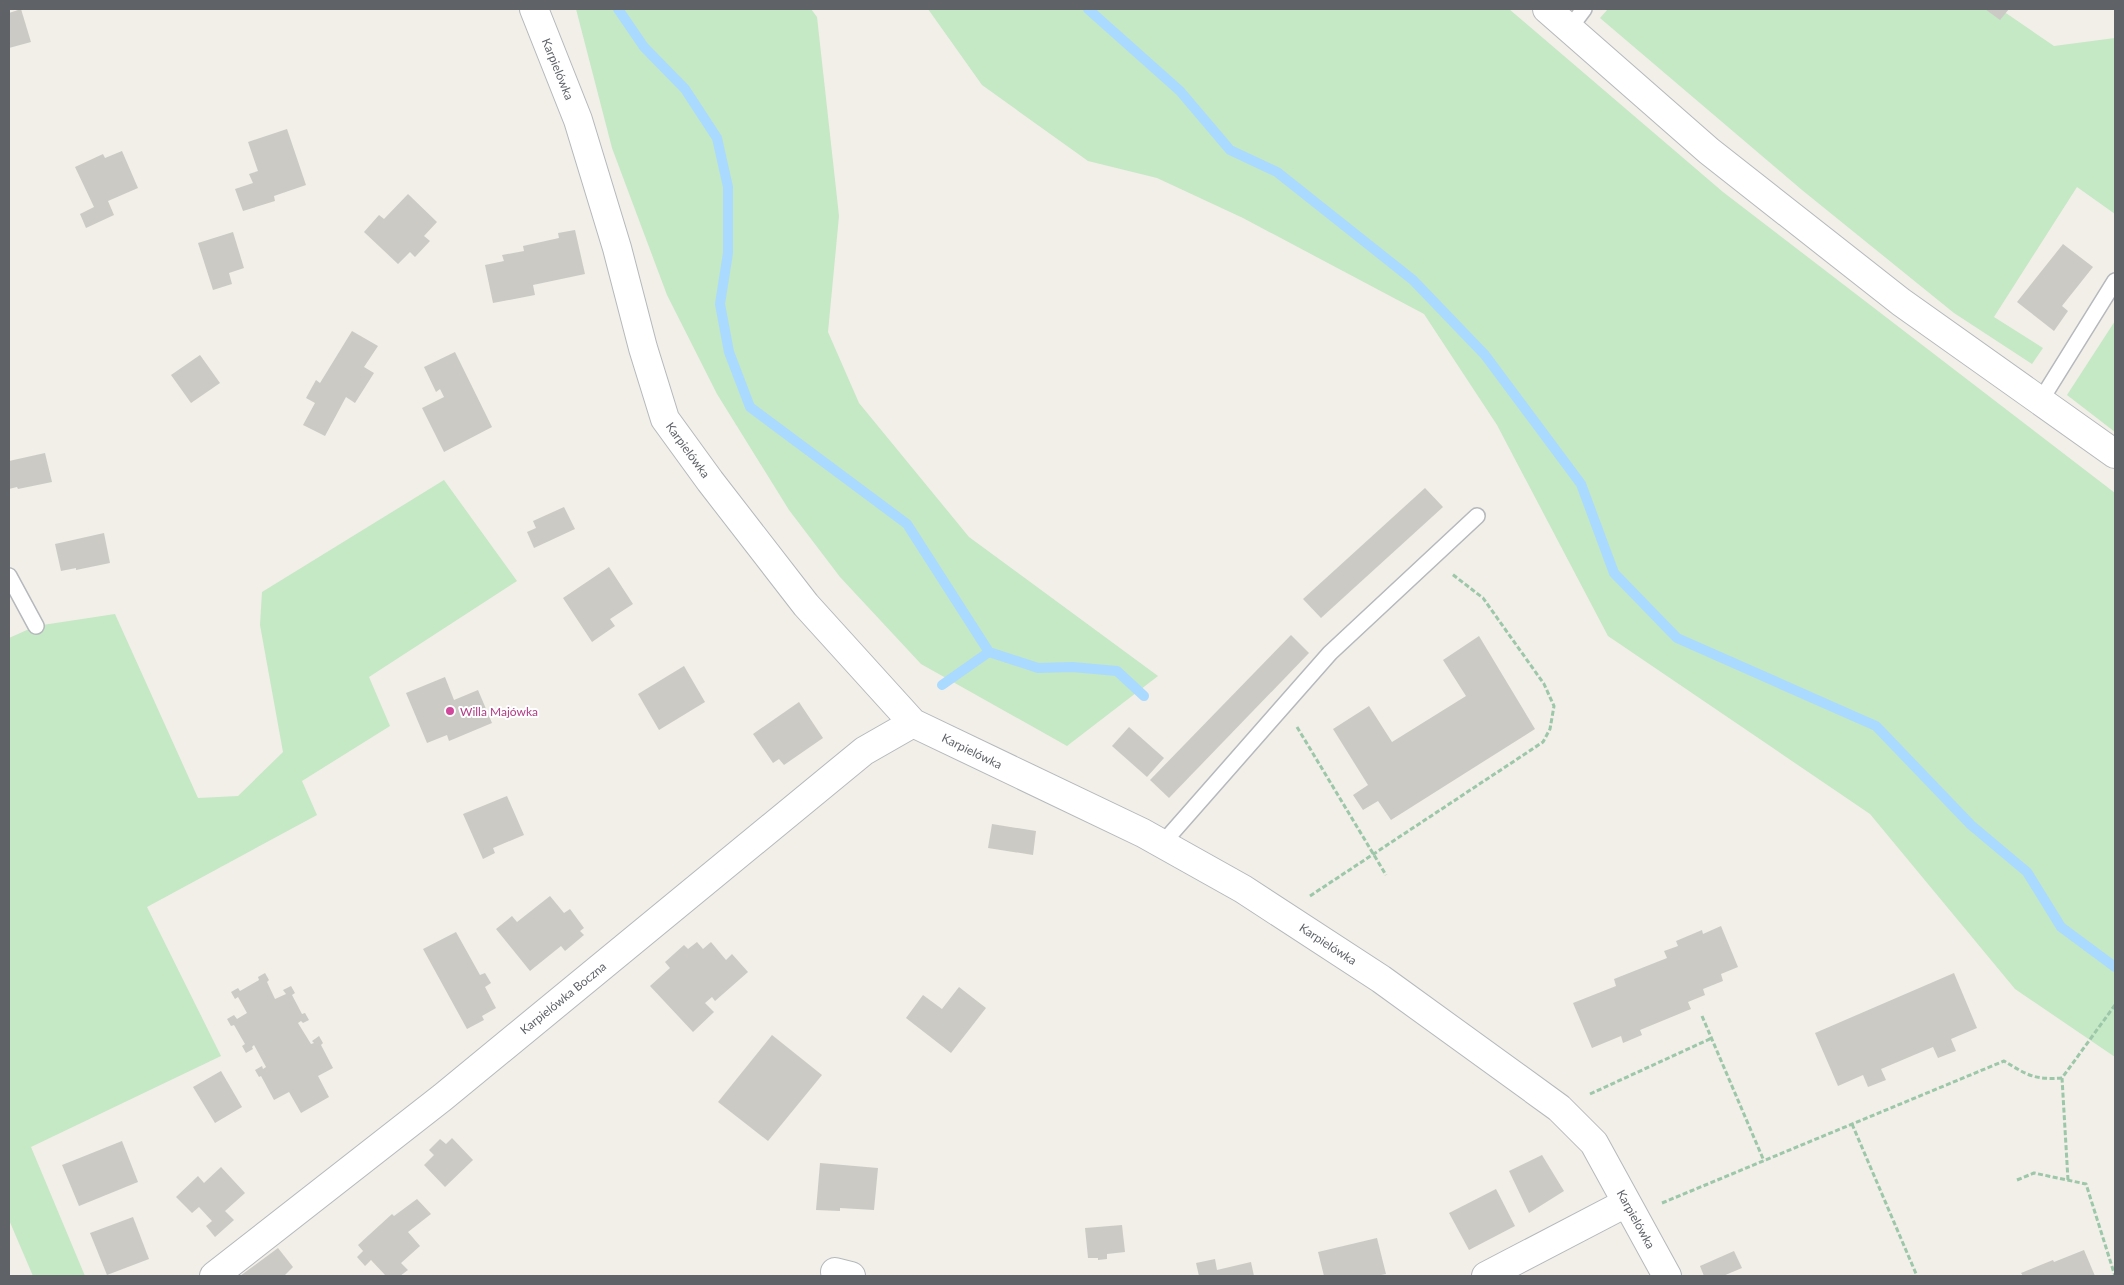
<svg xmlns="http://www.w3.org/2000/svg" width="2124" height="1285" viewBox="0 0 2124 1285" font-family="Lato,sans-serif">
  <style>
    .green { fill: #c5e8c5 }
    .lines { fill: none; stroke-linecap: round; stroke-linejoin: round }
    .stream { stroke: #aadaff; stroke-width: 10 }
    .building { fill: #cccac5 }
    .service-casing { stroke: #b5b8bc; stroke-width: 18 }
    .minor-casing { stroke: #b5b8bc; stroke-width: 30 }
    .path { stroke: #9cc7a9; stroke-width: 3; stroke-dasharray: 5 2.5; stroke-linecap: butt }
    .service { stroke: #fff; stroke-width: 15 }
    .minor { stroke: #fff; stroke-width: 28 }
    .hotel-dot { fill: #d1479c; stroke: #fff; stroke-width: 2 }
    .labels { text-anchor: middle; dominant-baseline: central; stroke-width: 4; stroke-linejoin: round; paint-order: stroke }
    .street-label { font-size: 12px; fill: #5f6368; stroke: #fff }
    .hotel-label { font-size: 12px; fill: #b23c85; stroke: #fff; text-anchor: start }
  </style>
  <rect width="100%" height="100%" fill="#f1efe8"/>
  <!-- green -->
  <g class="green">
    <path d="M576,9H811L817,17L839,216L828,332L859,403L969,537L1158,676L1067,746L921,664L840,577L789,510L717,394L667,295L612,148Z"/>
    <path d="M928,9H1509L1723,192L2115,493V1057L2015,989L1870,814L1608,636L1497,425L1424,314L1243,218L1157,178L1088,161L982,85Z"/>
    <path d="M1608,9H2000L2054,46L2115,38V214L2077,187L1994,317L2043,348L2032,364L1954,313L1802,190L1600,18Z"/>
    <path d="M2115,321V432L2067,395Z"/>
    <path d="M444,480L517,581L369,677L390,726L302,781L317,815L147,907L221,1056L31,1147L85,1276H33L9,1220V638L36,626L115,614L198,798L238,796L283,752L260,625L262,592Z"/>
  </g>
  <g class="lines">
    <!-- stream -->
    <g class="stream">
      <path d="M618,9L644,47L685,89L717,138L728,187V253L720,304L729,352L750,407L907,524L989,652L1038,668L1072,667L1117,671L1144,696"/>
      <path d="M1088,9L1180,91L1230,150L1277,172L1413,280L1485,355L1581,484L1614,573L1677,638L1876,726L1971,825L2027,872L2061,927L2115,967"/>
      <path d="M942,685L989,652"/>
    </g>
  </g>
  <!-- building -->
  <g class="building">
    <path d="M21,9L31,42L9,48V13Z"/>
    <path d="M1985,9H2009L2000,20Z"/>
    <path d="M287,129L306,185L274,196L275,201L243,211L235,189L253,183L249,174L258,171L248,142Z"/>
    <path d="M122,151L138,188L108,201L114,215L86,228L80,214L94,207L75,167L103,154L105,158Z"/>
    <path d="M408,194L437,222L424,236L430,241L415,257L410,252L398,264L364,232L379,215L384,219Z"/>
    <path d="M575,230L585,274L533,285L535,295L493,303L485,265L504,261L502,255L524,251L523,246L559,238L558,233Z"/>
    <path d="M233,232L244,268L229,273L232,284L213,290L198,243Z"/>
    <path d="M2063,244L2093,267L2062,306L2068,311L2054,331L2017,302Z"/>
    <path d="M352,331L378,346L364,367L374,373L355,403L346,397L325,436L303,425L315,403L306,398L316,380L320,383Z"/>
    <path d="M455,352L492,427L444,452L422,408L444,397L440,389L436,392L424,367Z"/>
    <path d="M200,355L220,383L191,403L171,375Z"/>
    <path d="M45,453L52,482L18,489L17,487L9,489V461Z"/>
    <path d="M1425,488L1443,507L1321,618L1303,599Z"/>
    <path d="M564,507L575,529L534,548L527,532L536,528L533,521Z"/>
    <path d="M104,533L110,563L76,570V568L61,571L55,544Z"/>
    <path d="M609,567L633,604L610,619L615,626L592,642L563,598Z"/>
    <path d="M1291,635L1309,653L1169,798L1150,780Z"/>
    <path d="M1479,636L1535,729L1391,820L1378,801L1363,810L1353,795L1368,785L1333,729L1369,706L1392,742L1466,696L1443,660Z"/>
    <path d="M684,666L705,702L659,730L638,694Z"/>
    <path d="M445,677L454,700L478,690L492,723L449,741L447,735L427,743L406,693Z"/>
    <path d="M799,702L823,738L784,765L779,759L773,763L753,734Z"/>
    <path d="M1129,727L1164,758L1147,777L1112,746Z"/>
    <path d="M507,796L524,835L493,848L495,853L483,859L463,814Z"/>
    <path d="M992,824L1036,831L1033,855L988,848Z"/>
    <path d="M550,896L564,913L570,909L584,928L580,931L584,935L565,951L561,946L530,971L496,929L512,916L517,922Z"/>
    <path d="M1721,926L1738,967L1721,974L1723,981L1703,989L1705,995L1688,1002L1691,1009L1640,1030L1642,1035L1623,1043L1621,1036L1592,1048L1573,1003L1616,986L1614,979L1667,958L1664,951L1678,946L1676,941L1702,930L1703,934Z"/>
    <path d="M456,932L480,975L485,973L491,983L485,987L496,1008L482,1016L484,1020L467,1029L423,949Z"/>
    <path d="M697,942L703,949L711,942L726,960L732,954L748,972L715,1001L712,997L705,1003L714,1012L693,1032L650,986L670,968L665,962L684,945L688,949Z"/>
    <path d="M265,973L269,980L267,982L275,999L286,994L283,990L291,986L295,993L292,995L302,1014L305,1013L309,1020L303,1023L301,1021L298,1023L311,1044L314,1043L312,1041L319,1036L323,1043L321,1045L333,1068L318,1076L329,1097L301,1113L289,1092L274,1100L261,1076L259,1077L255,1070L262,1066L263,1069L266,1067L254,1045L252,1047L253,1049L246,1053L242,1046L245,1044L234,1025L231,1026L227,1019L234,1015L237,1019L247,1013L238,997L235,999L231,992L238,988L240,991L259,980L258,977Z"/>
    <path d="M1954,973L1977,1028L1951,1039L1956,1051L1938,1058L1933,1047L1881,1069L1886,1080L1868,1087L1863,1075L1838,1086L1815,1033Z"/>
    <path d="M959,987L986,1008L951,1053L906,1018L923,995L942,1009Z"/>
    <path d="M772,1035L822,1075L768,1141L718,1102Z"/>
    <path d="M221,1071L242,1107L215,1123L193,1087Z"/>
    <path d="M452,1138L473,1160L445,1187L424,1165L434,1155L429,1150L440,1139L446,1144Z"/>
    <path d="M122,1141L138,1182L79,1206L62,1165Z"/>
    <path d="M1542,1155L1564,1191L1529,1213L1509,1171Z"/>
    <path d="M820,1163L878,1168L874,1210L840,1208V1211L816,1210Z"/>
    <path d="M221,1167L245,1193L225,1211L234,1220L215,1237L206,1226L212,1221L199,1207L192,1213L176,1197L198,1176L204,1183Z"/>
    <path d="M1496,1189L1515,1226L1469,1250L1449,1213Z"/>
    <path d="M417,1199L431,1214L408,1232L420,1246L401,1263L408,1270L400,1276H386L371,1260L365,1266L357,1257L363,1251L358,1245L392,1214L394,1216Z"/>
    <path d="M133,1217L149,1259L107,1275L90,1233Z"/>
    <path d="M1122,1225L1125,1252L1107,1254V1259L1098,1260V1258H1088L1085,1228Z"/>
    <path d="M1377,1238L1386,1274L1376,1276H1324L1318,1252Z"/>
    <path d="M278,1248L293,1267L284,1276H240Z"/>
    <path d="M2084,1250L2095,1276H2023L2021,1273L2053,1260L2054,1262Z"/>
    <path d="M1734,1251L1742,1268L1723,1276H1704L1700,1266Z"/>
    <path d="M1215,1259L1217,1270L1251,1262L1254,1276H1199L1196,1263Z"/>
  </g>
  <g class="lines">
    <defs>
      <g id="service">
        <path d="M1569,29L1584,9"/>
        <path d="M2041,400L2115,281"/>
        <path d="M9,576L36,626"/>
        <path d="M1162,844L1330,653L1477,516"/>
      </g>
      <g id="minor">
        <path d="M534,9L578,120L617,248L643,348L665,419L710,481L806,605L913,723L1143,833L1243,889L1381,979L1559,1108L1594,1143L1667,1276"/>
        <path d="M1547,9L1709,151L1901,302L2115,454"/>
        <path d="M835,1272L851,1276"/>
        <path d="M214,1276L443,1097L864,751L913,723"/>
        <path d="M1486,1276L1626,1203"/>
      </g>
    </defs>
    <!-- service casing -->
    <use href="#service" class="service-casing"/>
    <!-- minor casing -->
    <use href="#minor" class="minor-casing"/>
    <!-- path -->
    <g class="path">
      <path d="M1297,727L1386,875"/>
      <path d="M1310,896L1543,742L1550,729L1554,706L1544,684L1483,598L1452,574"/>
      <path d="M1702,1016L1764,1161"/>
      <path d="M1590,1094L1712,1038"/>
      <path d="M1852,1124L1917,1276"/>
      <path d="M2017,1180L2034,1173L2086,1184L2115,1276"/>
      <path d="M2068,1180L2062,1078L2115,1005"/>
      <path d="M1662,1203L2004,1061C2027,1075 2034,1080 2062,1078"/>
    </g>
    <!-- service -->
    <use href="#service" class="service"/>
    <!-- minor -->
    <use href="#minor" class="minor"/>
  </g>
  <!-- markers -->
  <circle class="hotel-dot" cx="450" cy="711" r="5"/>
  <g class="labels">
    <!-- street labels -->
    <g class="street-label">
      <text transform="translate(558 69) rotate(68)">Karpielówka</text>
      <text transform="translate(688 450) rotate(54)">Karpielówka</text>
      <text transform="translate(972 751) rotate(26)">Karpielówka</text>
      <text transform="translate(1328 944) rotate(33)">Karpielówka</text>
      <text transform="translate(563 998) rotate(-39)">Karpielówka Boczna</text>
      <text transform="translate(1636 1219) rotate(61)">Karpielówka</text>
    </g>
    <!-- hotel labels -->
    <g class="hotel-label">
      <text x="460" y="711">Willa Majówka</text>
    </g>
  </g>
  <!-- border -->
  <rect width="2124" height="1285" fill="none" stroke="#5f6368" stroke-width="20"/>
</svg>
